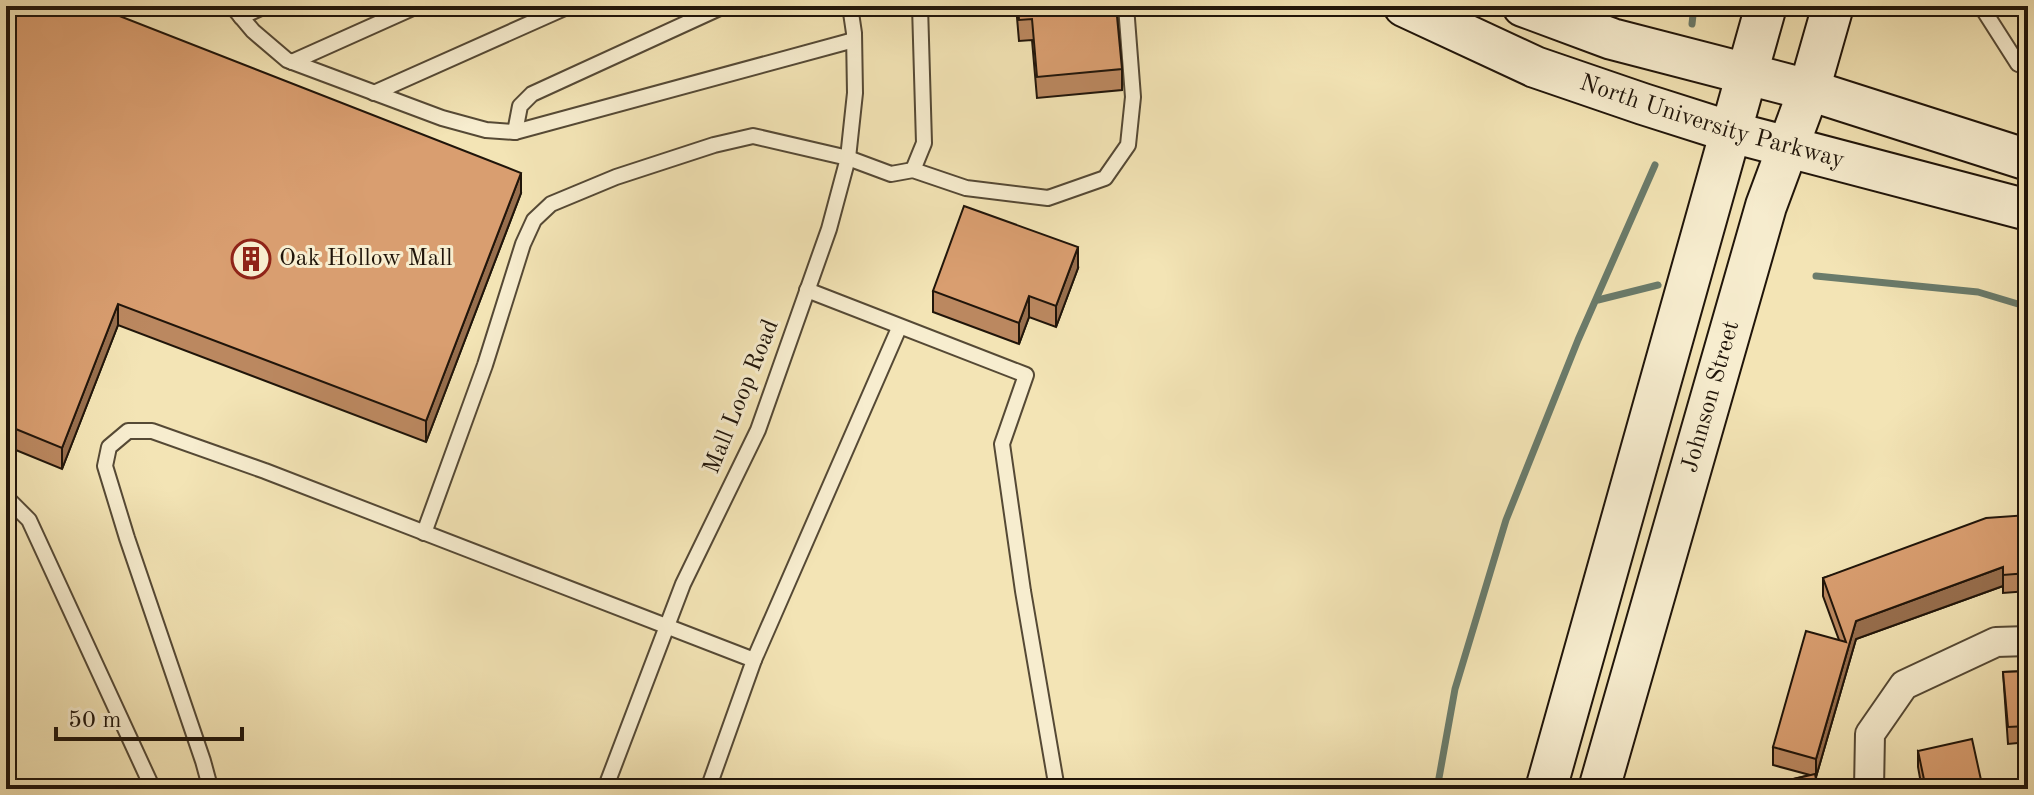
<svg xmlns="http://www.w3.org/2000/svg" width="2034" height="795" viewBox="0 0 2034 795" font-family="'Old Standard TT',serif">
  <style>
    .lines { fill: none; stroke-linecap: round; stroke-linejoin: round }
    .stream { stroke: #6a7b6b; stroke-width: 7 }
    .lane-casing { stroke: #554935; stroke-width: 18 }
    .street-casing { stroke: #554935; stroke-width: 32 }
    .secondary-casing { stroke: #20150a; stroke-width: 44 }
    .lane { stroke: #f7edcf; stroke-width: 14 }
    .street { stroke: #f7edcf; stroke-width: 28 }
    .secondary { stroke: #f7edcf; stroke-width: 40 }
    .wall { fill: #bb8860; stroke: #20150a; stroke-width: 2 }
    .shaded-wall { fill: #986f4e; stroke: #20150a; stroke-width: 2 }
    .building { fill: #d99e70; stroke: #20150a; stroke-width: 2 }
    .labels { text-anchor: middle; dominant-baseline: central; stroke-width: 6; stroke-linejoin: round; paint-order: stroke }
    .street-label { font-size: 24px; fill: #20150a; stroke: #f7edcf }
    .poi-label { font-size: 24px; fill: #20150a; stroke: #f7edcf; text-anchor: start }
  </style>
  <rect width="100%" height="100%" fill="#f3e4b5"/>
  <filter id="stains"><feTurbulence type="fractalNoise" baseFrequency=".0025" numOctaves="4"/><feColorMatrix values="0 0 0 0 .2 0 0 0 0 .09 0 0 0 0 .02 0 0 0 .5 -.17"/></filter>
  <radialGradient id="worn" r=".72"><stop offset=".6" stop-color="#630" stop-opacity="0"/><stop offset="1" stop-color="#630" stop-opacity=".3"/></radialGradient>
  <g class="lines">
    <!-- stream -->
    <g class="stream">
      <path d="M1692,24L1694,6"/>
      <path d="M1816,276L1978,292L2028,307"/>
      <path d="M1598,300L1658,285"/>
      <path d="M1437,789L1455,689L1506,520L1578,340L1655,165"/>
    </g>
    <defs>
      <g id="lane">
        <path d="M232,6L253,31L287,60L442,118L486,130L515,132L854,40"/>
        <path d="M1981,6L2018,64L2028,67"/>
        <path d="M241,17L265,6"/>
        <path d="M292,62L417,6"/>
        <path d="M374,93L569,6"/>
        <path d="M515,132L520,106L532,94L724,6"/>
        <path d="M913,170L924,143L920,6"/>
        <path d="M807,290L1026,375L1002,444L1023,591L1057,789"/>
        <path d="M6,497L29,520L153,789"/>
        <path d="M424,533L485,365L523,244L534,220L551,204L616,177L714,145L753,136L848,158L891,174L913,170L966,188L1048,198L1105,178L1128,145L1133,97L1126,6"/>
        <path d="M754,660L899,328"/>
        <path d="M205,789L209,783L203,761L127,538L105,466L109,447L128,431H152L265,471L754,660L708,789"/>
        <path d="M605,789L683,584L758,430L829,229L848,158L855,93L854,33L850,6"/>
      </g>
      <path id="street" d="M1869,789L1870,734L1904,685L1996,642L2028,641"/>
      <g id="secondary">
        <path id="s1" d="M1404,6L1535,67L1643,104L1731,132L2028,210"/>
        <path d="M1523,6L1612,39L1809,90L2028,160"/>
        <path d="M1546,789L1766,6"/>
        <path id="s2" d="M1599,789L1766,206L1809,90L1833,6"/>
      </g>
    </defs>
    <!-- lane casing -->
    <use href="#lane" class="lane-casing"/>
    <!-- street casing -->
    <use href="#street" class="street-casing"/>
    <!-- secondary casing -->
    <use href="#secondary" class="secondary-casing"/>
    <!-- lane -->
    <use href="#lane" class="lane"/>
    <!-- street -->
    <use href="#street" class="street"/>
    <!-- secondary -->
    <use href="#secondary" class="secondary"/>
  </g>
  <!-- wall -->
  <g class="wall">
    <path d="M6,6H102L101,9L521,193L426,442L118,325L62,469L6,446Z"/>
    <path d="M1016,6H1116L1122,69V90L1037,98L1032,40L1019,41Z"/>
    <path d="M1078,268L1056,327L1029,317L1019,344L933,312V291Z"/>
    <path d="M2028,515V591L2003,593V586L1856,639L1816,777L1818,789H1768V785L1810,775L1773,765V747L1839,640L1823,596V578Z"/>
    <path d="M2028,671V742L2008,744L2003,672Z"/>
    <path d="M1918,751L1983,789H1922L1918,767Z"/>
  </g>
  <!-- shaded-wall -->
  <g class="shaded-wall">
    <path d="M521,173V193L426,442V421Z"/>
    <path d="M1078,247V268L1056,327V306Z"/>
    <path d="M1029,296V317L1019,344V323Z"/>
    <path d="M118,304V325L62,469V448Z"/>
    <path d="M2003,567V586L1856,639L1816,777V759L1856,621Z"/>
  </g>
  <!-- building -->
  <g class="building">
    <path d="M6,6H94L521,173L426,421L118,304L62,448L6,425V387L11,373L6,371Z"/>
    <path d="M1018,6H1116L1122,69L1037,77L1032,19L1019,20Z"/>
    <path d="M964,206L1078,247L1056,306L1029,296L1019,323L933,291Z"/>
    <path d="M2028,515V573L2003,575V567L1856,621L1816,759L1773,747L1806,631L1846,642L1823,578L1986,518Z"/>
    <path d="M2028,671V726L2008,727L2003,672Z"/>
    <path d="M1972,739L1983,789H1926L1918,751Z"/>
    <path d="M1815,774L1818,789H1769L1768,785Z"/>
  </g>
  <!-- icons -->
  <defs>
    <symbol id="building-ring" viewBox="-11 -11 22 22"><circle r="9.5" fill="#f7edcf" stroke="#8f2418" stroke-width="1.5"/><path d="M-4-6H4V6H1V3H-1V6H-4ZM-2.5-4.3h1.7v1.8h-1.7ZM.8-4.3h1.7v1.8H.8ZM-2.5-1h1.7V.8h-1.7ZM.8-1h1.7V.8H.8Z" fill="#8f2418"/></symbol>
  </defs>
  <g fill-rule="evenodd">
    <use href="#building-ring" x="229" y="237" width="44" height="44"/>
  </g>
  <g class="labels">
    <!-- street labels -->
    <g class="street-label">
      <text stroke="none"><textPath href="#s1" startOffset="330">North University Parkway</textPath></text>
      <text stroke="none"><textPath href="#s2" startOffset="408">Johnson Street</textPath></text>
      <text transform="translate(742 397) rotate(-68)">Mall Loop Road</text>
    </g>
    <!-- poi labels -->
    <g class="poi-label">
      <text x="279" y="259">Oak Hollow Mall</text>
    </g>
  </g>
  <!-- margin -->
  <rect width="2034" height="795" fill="none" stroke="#f3e4b5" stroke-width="32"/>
  <rect x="8" y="8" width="2018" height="779" fill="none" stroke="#20150a" stroke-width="4"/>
  <rect x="16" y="16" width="2002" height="763" fill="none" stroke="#20150a" stroke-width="2"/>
  <!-- scale -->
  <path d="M56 727v12h186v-12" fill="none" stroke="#20150a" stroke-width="4"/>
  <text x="68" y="727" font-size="24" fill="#20150a" stroke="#f7edcf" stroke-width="6" paint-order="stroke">50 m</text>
  <rect width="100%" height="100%" filter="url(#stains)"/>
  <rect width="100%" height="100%" fill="url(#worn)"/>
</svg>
